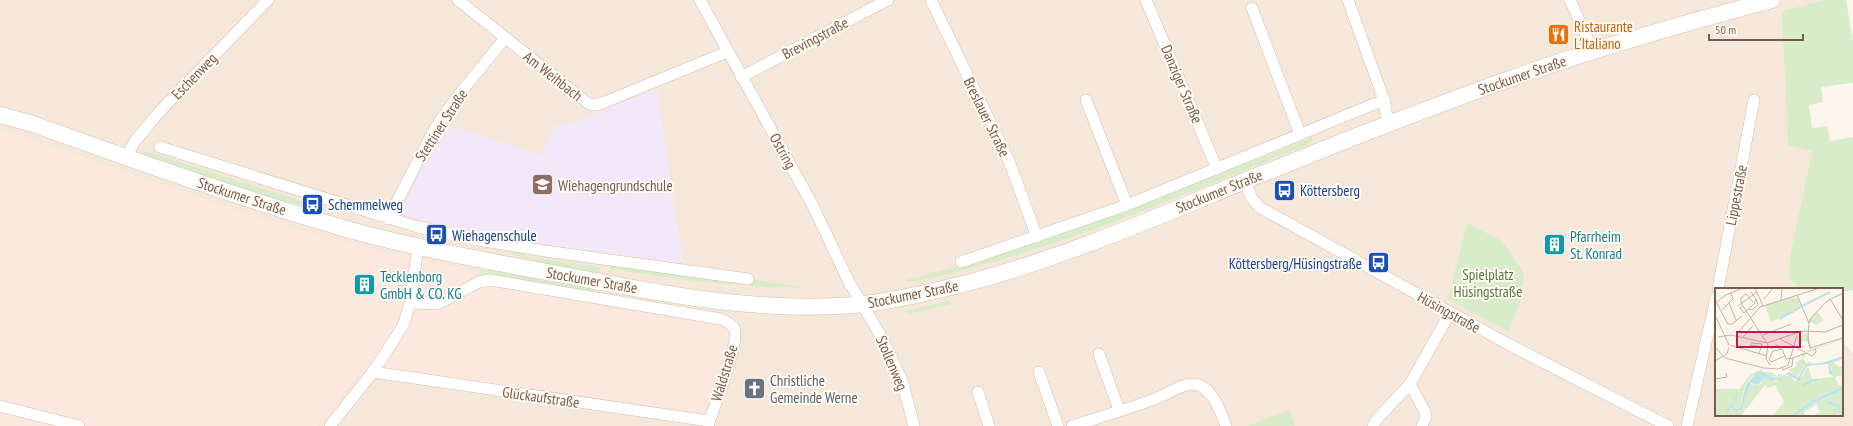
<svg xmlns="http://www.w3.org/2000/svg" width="1853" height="426" viewBox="0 0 1853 426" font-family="'PT Sans Narrow',sans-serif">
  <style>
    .residential { fill: #f5e8da }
    .commercial { fill: #fde8e0 }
    .education { fill: #f3e8fa }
    .green { fill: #d8ecc9 }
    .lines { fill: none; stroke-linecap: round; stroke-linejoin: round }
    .street-casing { stroke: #d1beb0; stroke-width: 12 }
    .secondary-casing { stroke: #d6c0b0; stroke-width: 17 }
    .street { stroke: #fff; stroke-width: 11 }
    .secondary { stroke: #fff; stroke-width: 16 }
    .labels { text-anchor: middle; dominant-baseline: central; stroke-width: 4; stroke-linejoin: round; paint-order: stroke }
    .food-label { font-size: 15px; fill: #c56008; stroke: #fffaf3; text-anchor: start }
    .street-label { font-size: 15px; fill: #7a5c4d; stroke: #fffaf3 }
    .education-label { font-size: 15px; fill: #785e54; stroke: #fffaf3; text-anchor: start }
    .transit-label { font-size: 15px; fill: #164399; stroke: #fffaf3; text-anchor: start }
    .culture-label { font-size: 15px; fill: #0d838f; stroke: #fffaf3; text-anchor: start }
    .park-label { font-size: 15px; fill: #537a41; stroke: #fffaf3 }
    .worship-label { font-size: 15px; fill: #5b616d; stroke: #fffaf3; text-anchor: start }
    .inset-river { fill: none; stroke: #bfe3e8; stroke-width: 2 }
    .inset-road { fill: none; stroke: #c5b3a7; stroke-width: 1 }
    .view { fill: #c2185b; fill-opacity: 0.15; stroke: #c2185b; stroke-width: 2 }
    .inset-edge { fill: none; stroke: #7a5c4d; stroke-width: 2 }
  </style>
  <rect width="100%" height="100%" fill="#fdf6ec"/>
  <!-- residential -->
  <path class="residential" d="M0,0H1824L1782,11L1812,151L1790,255L1789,279L1801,289H1716V415H1842V340L1853,354V426H317L364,366L702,416L502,277L381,252L267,221L0,129Z"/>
  <!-- commercial -->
  <path class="commercial" d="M0,129L267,221L381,252L502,277L735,317L703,416L364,366L317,426H0Z"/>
  <!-- education -->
  <path class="education" d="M657,89L683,263L483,236L400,214L444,124L542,155L553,127L579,120Z"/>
  <!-- green -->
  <g class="green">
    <path d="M1824,0H1846L1853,41V83L1821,87L1823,102L1809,105L1812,128L1827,126L1830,141L1853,137V290L1842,292V289H1801L1789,279L1790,255L1812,151L1788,145L1782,11Z"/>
    <path d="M1312,137L1313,140L1307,145C1208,184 1109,228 1007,258C974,267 941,278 907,282L906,280C1046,246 1178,190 1312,137Z"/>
    <path d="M142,150L310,204L309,206L287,203L143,154Z"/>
    <path d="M1467,223L1502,241L1524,274L1519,304L1509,332L1448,299Z"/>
    <path d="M514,249L523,250L527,257L600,267L599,275L556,267L512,254Z"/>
    <path d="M610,265L744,283V285C699,283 654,275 610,269Z"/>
    <path d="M480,270L503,271L596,289L595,293L493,275H481Z"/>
    <path d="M752,279L801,287V288L751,286Z"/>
    <path d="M947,301L951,304L909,314L905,311Z"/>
    <path d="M1289,410L1295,426H1247Z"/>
  </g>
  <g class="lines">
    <defs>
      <g id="street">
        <path d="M458,0L589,104L597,105L605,102L727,52"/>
        <path d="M700,0L813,206L849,282L882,338L902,380L914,426"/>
        <path d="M931,0L1009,161L1037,237"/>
        <path d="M1146,0L1217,169"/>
        <path d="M1348,0L1384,100L1388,124"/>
        <path d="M1570,0L1593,51"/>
        <path d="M1252,8L1300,134"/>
        <path d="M741,77L888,0"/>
        <path d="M1086,100L1127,205"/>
        <path d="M160,147L418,227L478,240L545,251L748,279"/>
        <path d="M126,157L135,141L161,110L268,0"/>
        <path d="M1245,181L1251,197L1259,207L1508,344L1668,426"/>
        <path d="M388,219L435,128L458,96L505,38"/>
        <path d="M961,262L1127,205L1384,100"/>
        <path d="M1718,289L1754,100"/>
        <path d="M410,303L438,304L479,282L490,280L721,319C726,321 731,324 734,328C741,341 713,409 708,426"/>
        <path d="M1099,354L1119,410"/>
        <path d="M373,372L709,421"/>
        <path d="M1039,372L1058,426"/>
        <path d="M1410,384L1425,412L1426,417L1422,426"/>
        <path d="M978,392L989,426"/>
        <path d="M0,406L79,426"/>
        <path d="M330,426L373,372L403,326L410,303L418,247"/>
        <path d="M1072,426C1100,417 1129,409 1157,398C1168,394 1182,383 1194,384C1212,386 1221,412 1226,426"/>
        <path d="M1373,426L1377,419L1410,384L1450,313"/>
        <path d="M1687,426L1716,298"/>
      </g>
      <path id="secondary" d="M0,115L30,123C136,161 242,199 350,230C423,250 499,263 574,277C668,295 767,314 864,304C900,300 936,291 971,282C1080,253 1183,205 1287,164C1358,135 1429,108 1501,82C1589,50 1681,24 1772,0"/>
    </defs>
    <!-- street casing -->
    <use href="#street" class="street-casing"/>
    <!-- secondary casing -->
    <use href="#secondary" class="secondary-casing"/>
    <!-- street -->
    <use href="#street" class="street"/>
    <!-- secondary -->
    <use href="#secondary" class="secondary"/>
  </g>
  <!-- icons -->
  <defs>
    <symbol id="restaurant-square" viewBox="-11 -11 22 22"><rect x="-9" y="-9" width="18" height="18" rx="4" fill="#e8710a" stroke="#fffaf3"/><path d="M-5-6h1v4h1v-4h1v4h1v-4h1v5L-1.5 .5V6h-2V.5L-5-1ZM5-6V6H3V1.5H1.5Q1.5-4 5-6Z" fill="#fff"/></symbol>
    <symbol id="school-square" viewBox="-11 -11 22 22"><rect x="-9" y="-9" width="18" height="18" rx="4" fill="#8d6e63" stroke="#fffaf3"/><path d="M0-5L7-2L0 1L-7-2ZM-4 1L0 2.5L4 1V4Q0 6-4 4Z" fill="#fff"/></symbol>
    <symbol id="bus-square" viewBox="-11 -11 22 22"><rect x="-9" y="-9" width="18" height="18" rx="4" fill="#1a4fb4" stroke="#fffaf3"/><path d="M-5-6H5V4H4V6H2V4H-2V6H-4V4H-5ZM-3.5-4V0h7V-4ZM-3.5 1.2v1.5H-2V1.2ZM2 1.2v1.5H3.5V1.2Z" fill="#fff"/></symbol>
    <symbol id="building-square" viewBox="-11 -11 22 22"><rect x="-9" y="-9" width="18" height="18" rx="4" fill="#0f9aa8" stroke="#fffaf3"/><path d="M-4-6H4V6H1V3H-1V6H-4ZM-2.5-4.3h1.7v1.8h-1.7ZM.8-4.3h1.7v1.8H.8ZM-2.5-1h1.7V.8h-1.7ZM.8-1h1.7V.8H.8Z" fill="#fff"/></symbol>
    <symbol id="church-square" viewBox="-11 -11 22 22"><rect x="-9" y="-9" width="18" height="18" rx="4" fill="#6b7280" stroke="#fffaf3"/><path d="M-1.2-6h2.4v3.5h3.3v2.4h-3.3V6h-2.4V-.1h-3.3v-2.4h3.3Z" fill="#fff"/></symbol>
  </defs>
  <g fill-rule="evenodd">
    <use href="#restaurant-square" x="1546" y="22" width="25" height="25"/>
    <use href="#school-square" x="530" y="172" width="25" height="25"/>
    <use href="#bus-square" x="1272" y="178" width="25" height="25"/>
    <use href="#bus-square" x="300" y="192" width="25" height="25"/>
    <use href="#bus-square" x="424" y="222" width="25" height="25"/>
    <use href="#building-square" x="1542" y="232" width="25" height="25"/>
    <use href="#bus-square" x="1366" y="250" width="25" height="25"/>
    <use href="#building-square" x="352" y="272" width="25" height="25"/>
    <use href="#church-square" x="742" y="376" width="25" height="25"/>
  </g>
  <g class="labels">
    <!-- food labels -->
    <g class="food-label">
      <text x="1574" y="26">Ristaurante<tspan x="1574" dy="17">L'Italiano</tspan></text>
    </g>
    <!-- street labels -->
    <g class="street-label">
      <text transform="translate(815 38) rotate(-28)">Brevingstraße</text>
      <text transform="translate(1522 75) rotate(-19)">Stockumer Straße</text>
      <text transform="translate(194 76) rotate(-46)">Eschenweg</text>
      <text transform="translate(553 76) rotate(38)">Am Weihbach</text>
      <text transform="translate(1182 84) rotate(67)">Danziger Straße</text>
      <text transform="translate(987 117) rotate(64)">Breslauer Straße</text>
      <text transform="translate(441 125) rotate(-57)">Stettiner Straße</text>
      <text transform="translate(783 151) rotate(61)">Ostring</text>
      <text transform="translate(1219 191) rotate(-22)">Stockumer Straße</text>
      <text transform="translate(1736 195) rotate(-79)">Lippestraße</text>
      <text transform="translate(242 196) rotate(18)">Stockumer Straße</text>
      <text transform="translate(592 280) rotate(10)">Stockumer Straße</text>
      <text transform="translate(913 294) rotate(-11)">Stockumer Straße</text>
      <text transform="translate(1449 312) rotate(29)">Hüsingstraße</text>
      <text transform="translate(892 363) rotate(67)">Stollenweg</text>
      <text transform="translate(724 373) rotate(-73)">Waldstraße</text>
      <text transform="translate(541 397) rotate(8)">Glückaufstraße</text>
    </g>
    <!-- education labels -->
    <g class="education-label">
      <text x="558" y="185">Wiehagengrundschule</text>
    </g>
    <!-- transit labels -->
    <g class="transit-label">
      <text x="1300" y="190">Köttersberg</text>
      <text x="328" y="204">Schemmelweg</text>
      <text x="452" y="235">Wiehagenschule</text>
      <text x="1362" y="263" text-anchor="end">Köttersberg/Hüsingstraße</text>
    </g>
    <!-- culture labels -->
    <g class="culture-label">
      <text x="1570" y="236">Pfarrheim<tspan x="1570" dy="17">St. Konrad</tspan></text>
      <text x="380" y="276">Tecklenborg<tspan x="380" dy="17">GmbH &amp; CO. KG</tspan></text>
    </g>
    <!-- park labels -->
    <g class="park-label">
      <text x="1488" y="274">Spielplatz<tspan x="1488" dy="17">Hüsingstraße</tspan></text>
    </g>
    <!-- worship labels -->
    <g class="worship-label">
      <text x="770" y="380">Christliche<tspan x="770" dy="17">Gemeinde Werne</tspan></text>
    </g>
  </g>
  <!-- overview -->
  <g transform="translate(1715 288)">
    <rect width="128" height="128" fill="#fdf6ec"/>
    <path d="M78,9L83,11L86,19L56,34L50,17ZM102,23L109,32L101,37L93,32ZM85,44V49L92,44L97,61L128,51L92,65L88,71L91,75L96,74L97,75L89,78L82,90L74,82L82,78L80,75L88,70L86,66L95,62L92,53L83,54ZM118,74L125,79L128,78V87L120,89L124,97L128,96V98L98,112L75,128H58L69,114L60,97L50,101L52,98H49L26,128H15L13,125L15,119L24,124L36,96L45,97L49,89L61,94L74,86L80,93L88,88L93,78L97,91L119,89L113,76ZM47,81V84H56L63,89V86H68L62,91L50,86L38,87L30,97L24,122H20L17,117L13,119V128H0V101H24L36,86ZM128,102V128L124,125L119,128H98L105,124L102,116L89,124L90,128H80L98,116Z" fill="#d8ecc9"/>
    <path d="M128,68V71L113,76L119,89L114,85L113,76L92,78L84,93L72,86L65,92L56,93L50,89L43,97L36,95L26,122L21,124L15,119L13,128L12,121L21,109V104L26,103L40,86L46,84L62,91L74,84L83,90L91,76L107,75ZM31,97L25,120L21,122L17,116L22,110V105ZM128,98V102L99,115L80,128H75L98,112Z" fill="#bfe3e8" fill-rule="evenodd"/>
    <path class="inset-river" d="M87,18L115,4M64,31L86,19M88,97L98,92H103M113,114L123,118L126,128"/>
    <path class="inset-road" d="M40,0L48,18M82,7L94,35L93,51L95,60L128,50M49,11L58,0M115,11L128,32M66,12L67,0M1,14L13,36H17L27,28M38,14L31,6L26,10V15L53,57L51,71L55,77M0,15L11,7L28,0M14,15L21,32M28,17L25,20L29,25L39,16L41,11L36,4M23,18L42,4M34,21L37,22L43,17L41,11M7,22L18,11L16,5M0,27L14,57M94,35L96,30L112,13L128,5M21,47L45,19L105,0M48,47L76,36M3,49L16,47L52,55L87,43L110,44L128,37M27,50L38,38L34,42M65,51L90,64M36,55L47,56L44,66M15,57L52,68M35,57L47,59M0,59L10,70L49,80L63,81L73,77L82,48M56,61L63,57L65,61M70,68L67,61L58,63L54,71L56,74L70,68L71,71L75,70M75,71L91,65L97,68L101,64L100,60M0,73L12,66L14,59M67,79L68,82L77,78L78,70M0,91L12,89L11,85"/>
    <path class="view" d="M22,44H85V59H22Z"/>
    <rect width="128" height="128" class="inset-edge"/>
  </g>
  <!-- scale -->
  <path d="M1709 34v6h94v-6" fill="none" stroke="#7a5c4d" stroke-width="2"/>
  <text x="1715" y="34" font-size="12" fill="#7a5c4d" stroke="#fffaf3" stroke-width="3" paint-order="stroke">50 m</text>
</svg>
